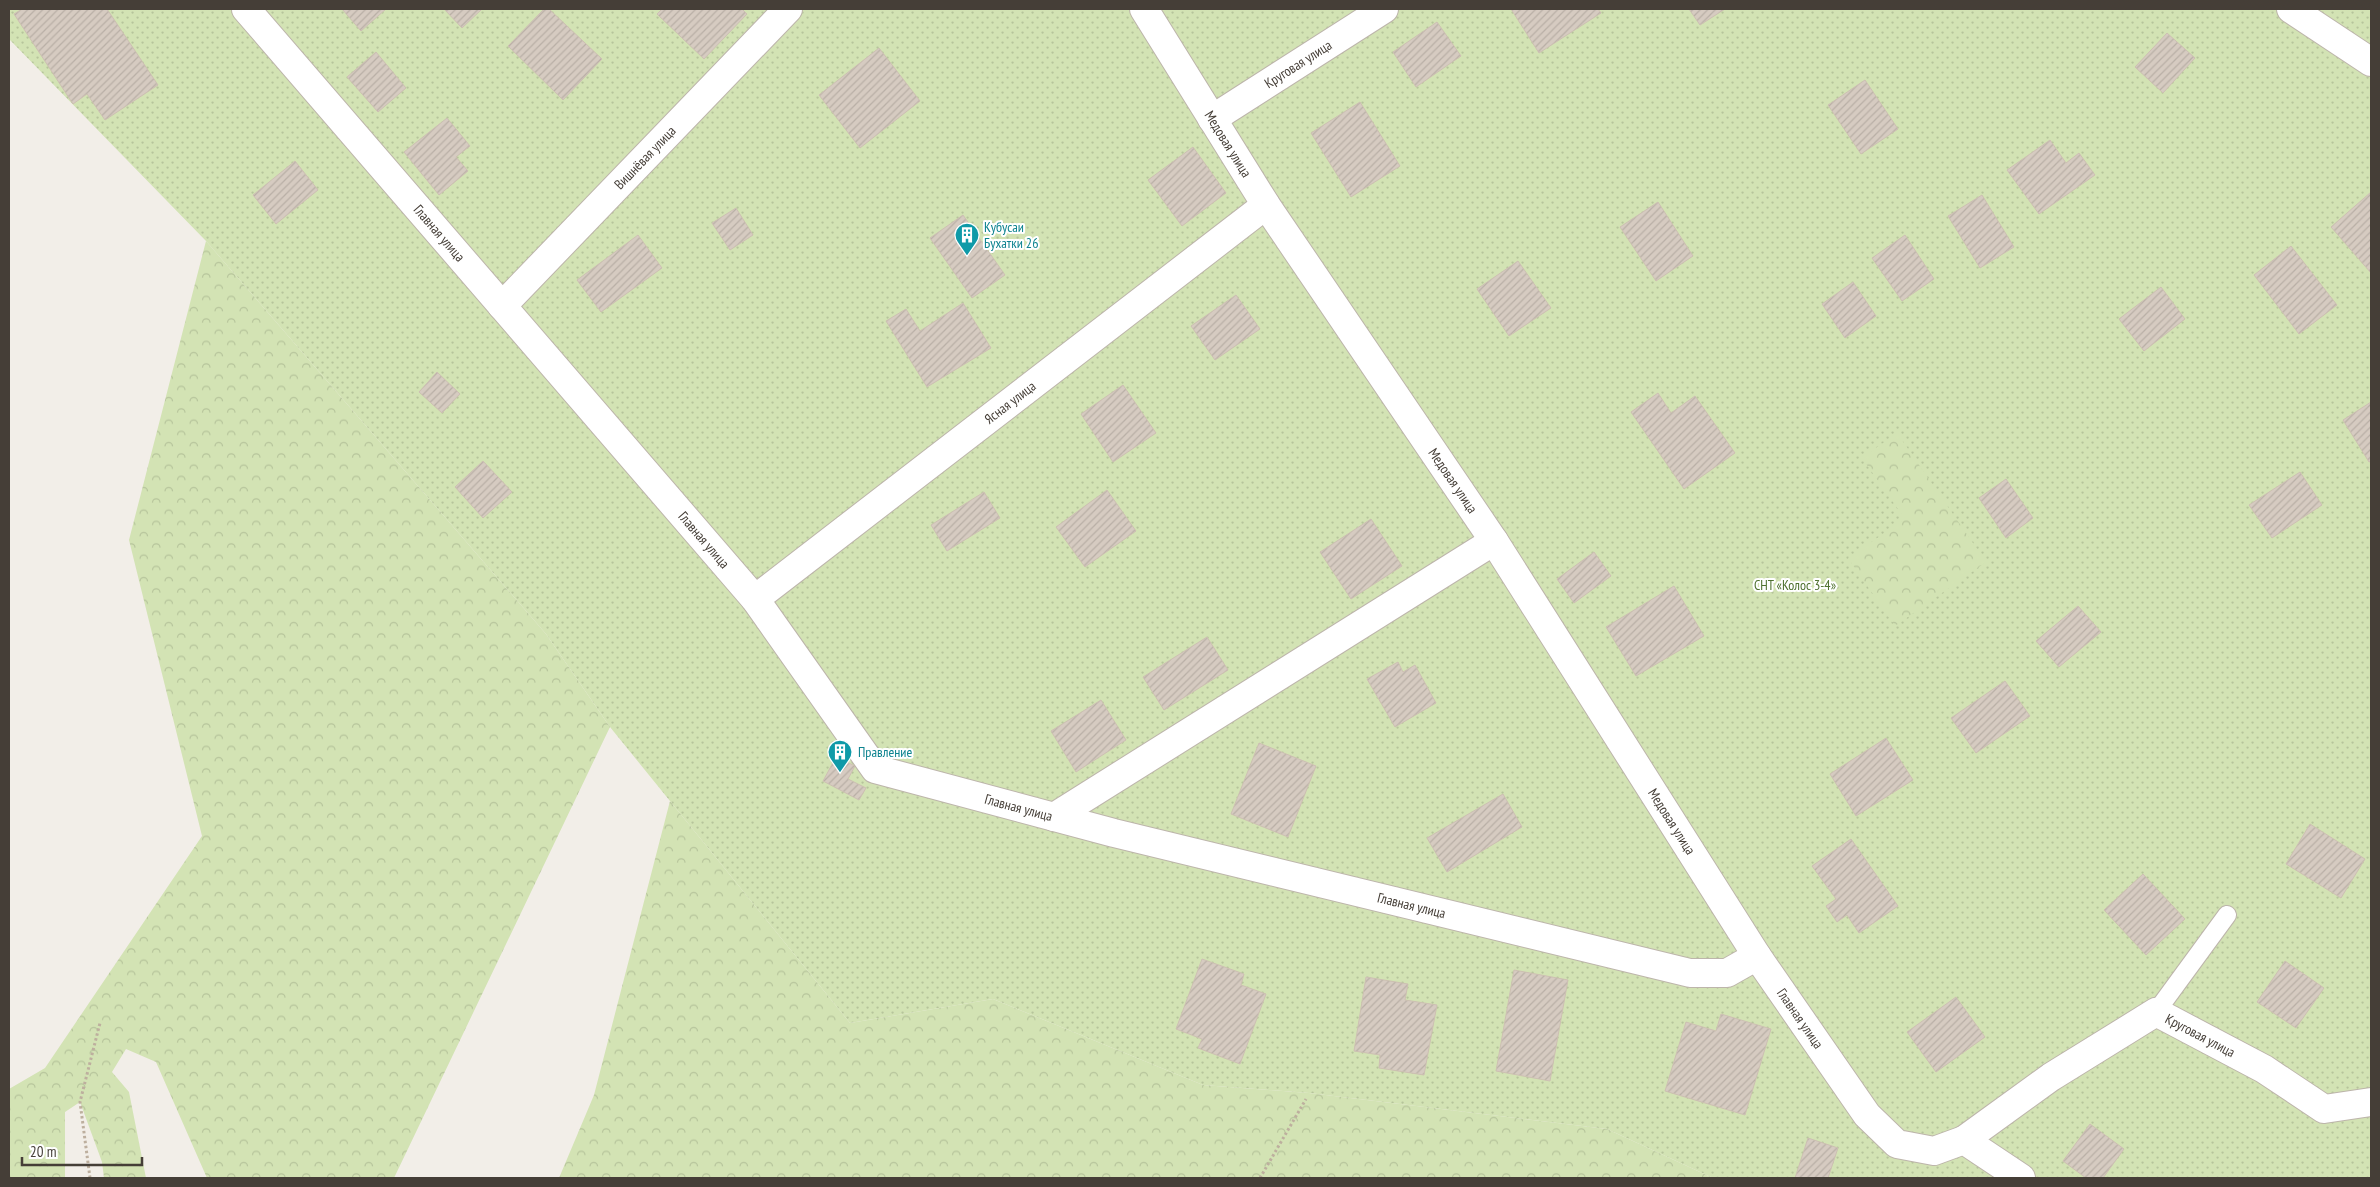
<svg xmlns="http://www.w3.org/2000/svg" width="2380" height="1187" viewBox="0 0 2380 1187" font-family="'PT Sans Narrow',sans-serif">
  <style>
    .grass { fill: url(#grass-dots) }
    .forest { fill: url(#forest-crowns) }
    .building { fill: url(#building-hatch); stroke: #cdc0b2 }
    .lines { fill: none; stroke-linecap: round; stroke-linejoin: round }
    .lane-casing { stroke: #bdb5ab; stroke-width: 20 }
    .street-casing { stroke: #bdb5ab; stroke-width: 30 }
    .path { stroke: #bdaf9e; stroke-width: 3; stroke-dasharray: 2.5 2.5; stroke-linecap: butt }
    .lane { stroke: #fff; stroke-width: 18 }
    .street { stroke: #fff; stroke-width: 28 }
    .labels { text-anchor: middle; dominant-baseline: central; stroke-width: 4; stroke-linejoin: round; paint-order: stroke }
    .street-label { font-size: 14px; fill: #453e37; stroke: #fff }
    .culture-label { font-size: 14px; fill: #0d838f; stroke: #fff; text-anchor: start }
    .park-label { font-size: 14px; fill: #4f7130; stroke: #fff }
  </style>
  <defs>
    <pattern id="grass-dots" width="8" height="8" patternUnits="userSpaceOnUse" patternTransform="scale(1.25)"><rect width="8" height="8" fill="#d3e3b4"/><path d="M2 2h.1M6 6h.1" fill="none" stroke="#b6c49b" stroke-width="1.8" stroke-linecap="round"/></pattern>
    <pattern id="forest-crowns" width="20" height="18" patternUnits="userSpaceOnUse" patternTransform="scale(1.25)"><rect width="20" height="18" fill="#d3e3b4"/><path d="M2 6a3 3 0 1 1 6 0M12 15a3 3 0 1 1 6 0" fill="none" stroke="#b6c49b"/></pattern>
    <pattern id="building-hatch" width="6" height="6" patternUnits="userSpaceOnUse" patternTransform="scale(1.25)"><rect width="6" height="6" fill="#d6cbc1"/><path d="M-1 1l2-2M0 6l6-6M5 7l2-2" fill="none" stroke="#b9afa6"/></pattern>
  </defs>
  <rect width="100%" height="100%" fill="#f2eee8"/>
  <!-- grass -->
  <path class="grass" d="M9,9H2371V1178H1713L1607,1129L1309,1093L1203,1085L993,999L850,1023L610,727L546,634L206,241L9,39Z"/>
  <!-- forest -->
  <g class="forest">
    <path d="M206,241L546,634L610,727L394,1178H207L156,1062L126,1049L112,1072L129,1092L146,1178H104L102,1162L80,1102L65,1112V1178H9V1089L45,1068L202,836L129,540Z"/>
    <path d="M1897,433L1986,562L1895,626L1848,558L1905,519L1862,458Z"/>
    <path d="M670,801L850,1023L993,999L1203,1085L1309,1093L1607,1129L1713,1178H559L594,1095Z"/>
  </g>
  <!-- building -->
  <g class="building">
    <path d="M22,9H107L158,85L105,120L87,94L73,104L14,14Z"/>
    <path d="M342,9H386L361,31Z"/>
    <path d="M444,9H482L462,28Z"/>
    <path d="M544,9H549L602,59L563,100L508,46Z"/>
    <path d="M662,9H742L747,14L704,59L657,14Z"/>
    <path d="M1511,9H1598L1601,13L1539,53Z"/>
    <path d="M1689,9H1725L1700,25Z"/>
    <path d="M1437,22L1461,56L1416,87L1393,52Z"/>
    <path d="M2167,33L2195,58L2163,93L2135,67Z"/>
    <path d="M879,48L920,101L860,148L819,95Z"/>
    <path d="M376,52L406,88L378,112L347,77Z"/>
    <path d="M1865,80L1898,129L1861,154L1828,105Z"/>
    <path d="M1360,102L1400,166L1351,197L1311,133Z"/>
    <path d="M447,118L470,146L456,157L468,171L439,195L404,152Z"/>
    <path d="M2050,140L2066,163L2079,153L2095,175L2039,214L2007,170Z"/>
    <path d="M1193,147L1226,193L1182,226L1148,180Z"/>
    <path d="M295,161L318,190L276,224L253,195Z"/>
    <path d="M2371,192V273L2331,227Z"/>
    <path d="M1982,195L2014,247L1980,268L1948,216Z"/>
    <path d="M1658,202L1693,256L1656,281L1620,227Z"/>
    <path d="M736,208L753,235L730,250L712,223Z"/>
    <path d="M963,215L1005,275L972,298L930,238Z"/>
    <path d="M638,235L662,268L601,312L577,280Z"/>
    <path d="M1905,235L1934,279L1902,301L1872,258Z"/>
    <path d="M2291,246L2337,305L2299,334L2254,275Z"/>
    <path d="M1518,261L1551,308L1509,336L1477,289Z"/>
    <path d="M1853,282L1876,316L1845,338L1822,304Z"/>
    <path d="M2161,287L2185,319L2144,351L2119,319Z"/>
    <path d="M1236,295L1260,329L1215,360L1191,326Z"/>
    <path d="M963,303L991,348L927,387L886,321L906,309L920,331Z"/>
    <path d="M437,372L460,394L442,413L419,392Z"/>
    <path d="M1123,385L1156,433L1113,462L1081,414Z"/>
    <path d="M1658,393L1671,413L1695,396L1735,453L1684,489L1631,412Z"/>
    <path d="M2371,402V461L2369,462L2343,420Z"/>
    <path d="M483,461L512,492L483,518L455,487Z"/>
    <path d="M2300,472L2322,505L2272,538L2249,505Z"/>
    <path d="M2006,479L2033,518L2006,538L1979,498Z"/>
    <path d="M1107,490L1136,531L1085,567L1056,527Z"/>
    <path d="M984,492L1000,518L947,551L931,525Z"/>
    <path d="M1371,519L1402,566L1351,599L1320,552Z"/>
    <path d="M1594,552L1611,576L1574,603L1557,579Z"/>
    <path d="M1674,586L1704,636L1636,676L1606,627Z"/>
    <path d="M2078,606L2101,632L2059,667L2036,641Z"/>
    <path d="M1207,637L1228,670L1164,710L1143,677Z"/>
    <path d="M1398,662L1403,672L1415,665L1436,703L1395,727L1367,679Z"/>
    <path d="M2005,681L2030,716L1976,753L1951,718Z"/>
    <path d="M1101,700L1126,740L1076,772L1051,731Z"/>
    <path d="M1886,738L1913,780L1856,816L1830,774Z"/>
    <path d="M1259,743L1316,766L1288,837L1231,814Z"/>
    <path d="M836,757L855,766L848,779L866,788L859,800L823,781Z"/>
    <path d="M1503,794L1522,827L1447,872L1427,838Z"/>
    <path d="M2310,824L2365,859L2341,898L2286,864Z"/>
    <path d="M1851,839L1898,906L1859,933L1847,915L1837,922L1826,906L1836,899L1812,866Z"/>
    <path d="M2143,874L2185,919L2146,955L2104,910Z"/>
    <path d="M1202,959L1244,974L1241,985L1266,994L1240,1064L1198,1048L1202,1039L1176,1029Z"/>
    <path d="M2285,961L2324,988L2296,1028L2257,1002Z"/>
    <path d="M1514,970L1568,980L1550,1081L1496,1071Z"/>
    <path d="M1366,977L1408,984L1405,1000L1437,1005L1424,1075L1379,1068L1380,1055L1354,1051Z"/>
    <path d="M1956,997L1985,1037L1936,1072L1907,1032Z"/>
    <path d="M1721,1014L1771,1029L1745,1115L1665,1091L1686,1022L1716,1031Z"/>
    <path d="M2090,1124L2124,1149L2103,1178H2086L2063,1161Z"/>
    <path d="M1808,1138L1838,1148L1828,1178H1795Z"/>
  </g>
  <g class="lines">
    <defs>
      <path id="lane" d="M2156,1012L2227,915"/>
      <g id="street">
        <path id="s1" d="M246,9L755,599L875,769L1114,833L1690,973H1727L1757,956L1867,1115L1897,1144L1934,1151L1964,1140L2021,1178"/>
        <path id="s2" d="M1144,9L1266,205L1494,541L1757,956"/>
        <path d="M2291,9L2371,62"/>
        <path id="s3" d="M1212,119L1384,9"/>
        <path id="s4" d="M502,306L788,9"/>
        <path id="s5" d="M755,599L1266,205"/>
        <path d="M1054,817L1494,541"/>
        <path id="s6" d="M1964,1140L2051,1077L2156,1012L2264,1069L2324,1109L2371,1102"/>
      </g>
    </defs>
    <!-- lane casing -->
    <use href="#lane" class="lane-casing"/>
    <!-- street casing -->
    <use href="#street" class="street-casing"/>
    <!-- path -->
    <g class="path">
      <path d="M90,1178L80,1102L100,1023"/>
      <path d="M1260,1178L1306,1099"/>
    </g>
    <!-- lane -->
    <use href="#lane" class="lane"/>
    <!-- street -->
    <use href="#street" class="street"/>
  </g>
  <!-- icons -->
  <defs>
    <symbol id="building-pin" viewBox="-11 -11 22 30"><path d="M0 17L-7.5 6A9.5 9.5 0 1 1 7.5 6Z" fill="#0f9aa8" stroke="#fff"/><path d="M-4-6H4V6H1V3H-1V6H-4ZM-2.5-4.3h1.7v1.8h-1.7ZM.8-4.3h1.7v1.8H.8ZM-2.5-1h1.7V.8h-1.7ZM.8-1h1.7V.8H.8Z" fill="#fff"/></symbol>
  </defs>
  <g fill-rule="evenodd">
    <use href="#building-pin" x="953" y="221" width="28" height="38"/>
    <use href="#building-pin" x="826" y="738" width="28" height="38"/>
  </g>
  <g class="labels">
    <!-- street labels -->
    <g class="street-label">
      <text stroke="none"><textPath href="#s3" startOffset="102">Круговая улица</textPath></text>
      <text stroke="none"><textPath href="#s2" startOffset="159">Медовая улица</textPath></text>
      <text stroke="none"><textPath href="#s4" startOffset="206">Вишнёвая улица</textPath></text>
      <text stroke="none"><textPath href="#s1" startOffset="296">Главная улица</textPath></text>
      <text stroke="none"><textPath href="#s5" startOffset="322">Ясная улица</textPath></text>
      <text stroke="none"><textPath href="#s2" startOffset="564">Медовая улица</textPath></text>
      <text stroke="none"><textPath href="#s1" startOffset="701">Главная улица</textPath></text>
      <text stroke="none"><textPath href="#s1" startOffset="1136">Главная улица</textPath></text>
      <text stroke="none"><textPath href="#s2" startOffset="969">Медовая улица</textPath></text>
      <text stroke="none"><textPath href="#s1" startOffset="1541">Главная улица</textPath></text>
      <text stroke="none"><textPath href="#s1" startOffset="1975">Главная улица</textPath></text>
      <text stroke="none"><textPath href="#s6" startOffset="281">Круговая улица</textPath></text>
    </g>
    <!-- culture labels -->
    <g class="culture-label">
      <text x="984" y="227">Кубусаи<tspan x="984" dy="16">Бухатки 26</tspan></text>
      <text x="858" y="752">Правление</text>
    </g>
    <!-- park labels -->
    <g class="park-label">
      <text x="1795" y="585">СНТ «Колос 3-4»</text>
    </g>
  </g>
  <!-- border -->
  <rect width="2380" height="1187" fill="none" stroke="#453e37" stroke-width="20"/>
  <!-- scale -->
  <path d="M22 1157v8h120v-8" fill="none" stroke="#453e37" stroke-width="2.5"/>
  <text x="30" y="1157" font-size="15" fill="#453e37" stroke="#ffffff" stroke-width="4" paint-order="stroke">20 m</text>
</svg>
